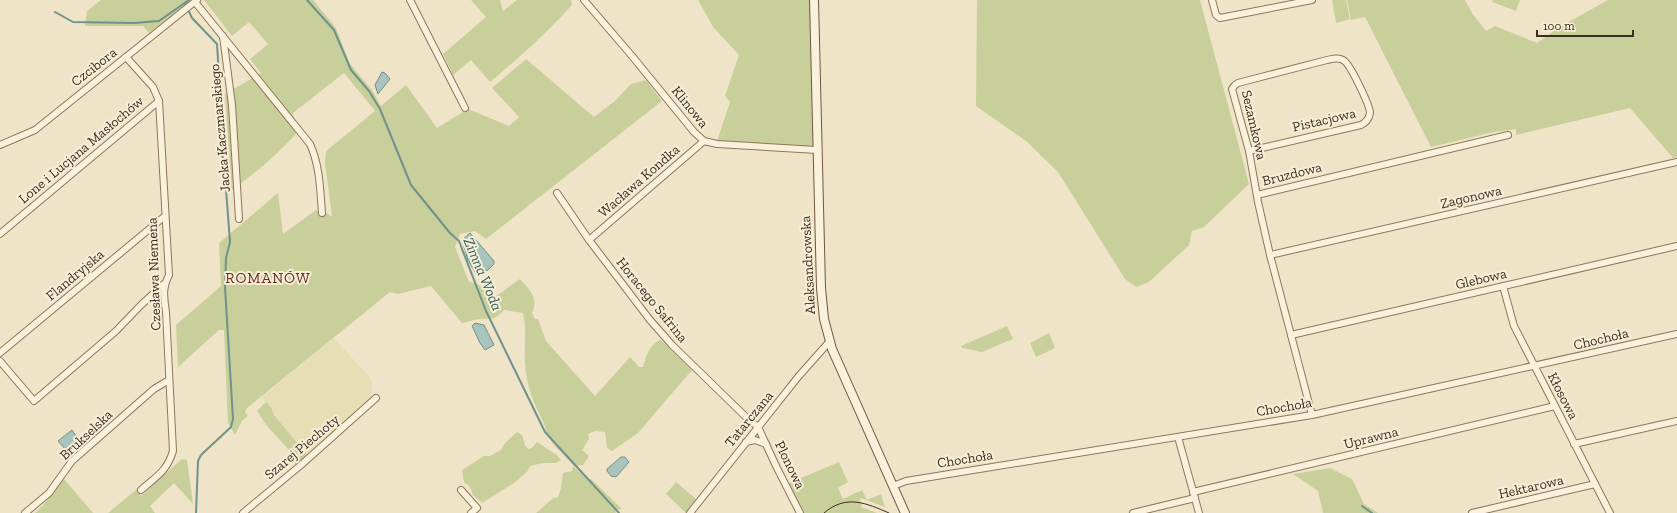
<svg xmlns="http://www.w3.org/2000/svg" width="1677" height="513" viewBox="0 0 1677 513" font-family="'Zilla Slab',serif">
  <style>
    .farmland { fill: #e6deb5 }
    .green { fill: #c9cf9b }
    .water { fill: #a9c4bc; stroke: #6f938a }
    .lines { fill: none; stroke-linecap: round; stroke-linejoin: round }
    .stream { stroke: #6f938a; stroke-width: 2 }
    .minor-casing { stroke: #8d765c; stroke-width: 8 }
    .secondary-casing { stroke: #6f573f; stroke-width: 10 }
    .minor { stroke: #faf1dc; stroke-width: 6 }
    .secondary { stroke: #faf1dc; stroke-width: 8 }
    .tram { stroke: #3d2e20; stroke-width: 1 }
    .labels { text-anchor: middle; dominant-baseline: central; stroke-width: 4; stroke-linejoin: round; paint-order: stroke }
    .street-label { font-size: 14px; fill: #3d2e20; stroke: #f7eed8 }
    .water-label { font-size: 15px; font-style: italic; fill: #2f5d5a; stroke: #f7eed8 }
    .neighbourhood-label { font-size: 15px; letter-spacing: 1px; fill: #6b2e1e; stroke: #f7eed8 }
  </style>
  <rect width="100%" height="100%" fill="#f0e4c8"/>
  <!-- farmland -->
  <path class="farmland" d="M334,338L372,380V398L308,456L274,415L271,406L261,398Z"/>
  <!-- green -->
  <g class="green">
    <path d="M101,0H192L149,33L143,26H85L87,11Z"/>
    <path d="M204,0H313L336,28L350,64L372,90L381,106L406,85L437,128L468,109L509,126L519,117L492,88L526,59L594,117L615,101L631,84L646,80L662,101L486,239L475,231L460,234L455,247L469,282C480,283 486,290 492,299L520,279C530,290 539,298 532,313L535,319H538L546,341L595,396L630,357L639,367H643C646,356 650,343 661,340L692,370L638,433L612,451L607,448L605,432L595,431L588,434L589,439L582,450L589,456L583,465L573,466L587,479H591L622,509L615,510L616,513H536L553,498L558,497L561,488L563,473L572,471L573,465C563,454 547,441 545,426C534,403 527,389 525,363C524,346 527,330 523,313L504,310C493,321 495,318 481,319C475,319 468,322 462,323L431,286L398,294L390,292L247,408L245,412L248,416L242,421L235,435L228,423L224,330H219L178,367L176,325L221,286L219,243L278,193L283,234L316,210L328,214L332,217L325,162L326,151L375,111L344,73L293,113L296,134C276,156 254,174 231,191L225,94L261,73L250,59L268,44L249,22L232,36Z"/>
    <path d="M471,0H500L503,11L517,0H571L572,5C547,33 519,58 490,82L471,60L453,75L443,54L486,17Z"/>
    <path d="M698,0H810L814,147L717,141L730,102L725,96L739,55L713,27Z"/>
    <path d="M977,0H1200L1249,184L1204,227L1192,231L1189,245L1149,282L1136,287L1125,279L1058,172L1026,141L976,106Z"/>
    <path d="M1332,0H1346L1350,19L1336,23Z"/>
    <path d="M1347,0H1465L1472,13L1486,31L1495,26L1537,43L1558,28L1608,0H1677V157L1673,158L1630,108L1516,135V129L1494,132L1431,147L1365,17L1351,20Z"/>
    <path d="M1493,0H1520L1516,11L1492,2Z"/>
    <path d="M1007,326L1013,339L982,352L962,348L961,346Z"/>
    <path d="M1049,333L1055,348L1036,357L1030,343Z"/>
    <path d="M266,402L271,407L274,415L308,456L296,466L290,451L267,426L257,411Z"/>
    <path d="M517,432L522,435L525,445L528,449L532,448L537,442L557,455L561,460L556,463H543L530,466L527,472L514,483L482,503L473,495L470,487L464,482L462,470L484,456H490L501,450L505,443Z"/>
    <path d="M182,459L187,460L193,504L174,483L150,506L155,513H108L137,489L141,496Z"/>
    <path d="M839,462L848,482L838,488L843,499L862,490L867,500L881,494L885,507L861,498L860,501L862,504L861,507L877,513H802L789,483Z"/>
    <path d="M1330,468L1352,479L1364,504L1378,513H1323L1318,491L1293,474Z"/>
    <path d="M64,479L93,513H35L43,505Z"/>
    <path d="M676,482L696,499L686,513L666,494Z"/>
  </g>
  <!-- water -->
  <g class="water">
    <path d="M382,72L385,73L390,79L378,94L375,85Z"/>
    <path d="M470,233L494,261V264L488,270L476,274L468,260L462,240Z"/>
    <path d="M475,323L484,325L494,345L485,350L480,343L472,326Z"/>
    <path d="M72,430L80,442L71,450H66L58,441Z"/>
    <path d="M621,457H625L629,462L616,477L611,476L607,471V469Z"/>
  </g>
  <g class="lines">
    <!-- stream -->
    <g class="stream">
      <path d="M307,0L334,30L351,70L369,91L380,109L411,185L450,233L459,241L486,311L545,432L619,513"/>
      <path d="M185,3L192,18L217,44L222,125L221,150L224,163L230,242L226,258L225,287L233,419L231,427L201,455L198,461L196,513"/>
      <path d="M55,12L73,22L134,23L159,21L189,0"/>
      <path d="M1362,506L1372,513"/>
    </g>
    <defs>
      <g id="minor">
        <path d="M410,0L465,108"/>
        <path d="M584,0L632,56L694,132L704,141L717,144L817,150"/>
        <path d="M1212,0L1216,15L1220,18L1312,0"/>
        <path d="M195,2L310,144C320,166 320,189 322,213"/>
        <path d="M223,36L232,105L239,219"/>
        <path d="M126,57L153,87L159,101L169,275C162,289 164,297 166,312L173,451C167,471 157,476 141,490"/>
        <path d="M0,145L35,130L197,0"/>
        <path d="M1249,151L1361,125C1365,123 1369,119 1370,113C1370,106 1350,63 1343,60C1338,57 1332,59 1327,60L1238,83L1235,85L1232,89L1249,151L1258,202L1270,255L1312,415"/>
        <path d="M557,193L589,240L650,320L672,345L747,418L758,427L777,468L800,513"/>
        <path d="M1257,195L1508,135"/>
        <path d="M0,234L159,101"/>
        <path d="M589,240L704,141"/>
        <path d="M1270,255L1677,162"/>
        <path d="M1503,286L1514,326L1610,513"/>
        <path d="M1291,335L1677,246"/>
        <path d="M0,353L165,216"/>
        <path d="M0,361L34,401L116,331L141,305L164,284"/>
        <path d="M1178,437L1199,513"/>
        <path d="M746,442L755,440L766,444"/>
        <path d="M1574,444L1677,421"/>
        <path d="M893,486L906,481L1312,415L1677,334"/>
        <path d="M461,490L477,508L471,513"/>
        <path d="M1193,492L1555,406"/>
        <path d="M25,513L49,493L72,461L154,389L169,380"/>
        <path d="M243,513L301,465L376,398"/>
        <path d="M690,513L798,377L829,342"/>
        <path d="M1133,513L1195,498"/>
        <path d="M1472,513L1595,484"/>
      </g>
      <path id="secondary" d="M814,0L821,288L824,319L832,349L905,513"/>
    </defs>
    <!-- minor casing -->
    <use href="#minor" class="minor-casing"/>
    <!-- secondary casing -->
    <use href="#secondary" class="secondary-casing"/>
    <!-- minor -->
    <use href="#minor" class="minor"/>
    <!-- secondary -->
    <use href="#secondary" class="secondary"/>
    <!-- tram -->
    <path class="tram" d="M824,513C846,494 866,503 889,513"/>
  </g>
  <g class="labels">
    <!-- street labels -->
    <g class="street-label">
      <text transform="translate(94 67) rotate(-38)">Czcibora</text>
      <text transform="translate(690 107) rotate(51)">Klinowa</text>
      <text transform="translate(1324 120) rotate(-13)">Pistacjowa</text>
      <text transform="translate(1254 125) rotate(77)">Sezamkowa</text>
      <text transform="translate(220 128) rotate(-95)">Jacka Kaczmarskiego</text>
      <text transform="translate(81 150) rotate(-40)">Lone i Lucjana Masłochów</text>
      <text transform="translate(1292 174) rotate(-14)">Bruzdowa</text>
      <text transform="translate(639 181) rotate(-41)">Wacława Kondka</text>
      <text transform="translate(1471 197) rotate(-13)">Zagonowa</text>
      <text transform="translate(808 265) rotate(-93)">Aleksandrowska</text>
      <text transform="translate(154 274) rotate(-92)">Czesława Niemena</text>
      <text transform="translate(75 275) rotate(-40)">Flandryjska</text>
      <text transform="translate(1481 279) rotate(-13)">Glebowa</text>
      <text transform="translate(652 300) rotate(51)">Horacego Safrina</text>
      <text transform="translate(1601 339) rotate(-13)">Chochoła</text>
      <text transform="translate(1563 396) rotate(63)">Kłosowa</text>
      <text transform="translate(1284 407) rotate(-10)">Chochoła</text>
      <text transform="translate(749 419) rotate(-51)">Tatarczana</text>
      <text transform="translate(86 435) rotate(-43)">Brukselska</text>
      <text transform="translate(1371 438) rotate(-14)">Uprawna</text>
      <text transform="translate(302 447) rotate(-40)">Szarej Piechoty</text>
      <text transform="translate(965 459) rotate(-9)">Chochoła</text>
      <text transform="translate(790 465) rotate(64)">Plonowa</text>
      <text transform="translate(1531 487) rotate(-13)">Hektarowa</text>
    </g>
    <!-- water labels -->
    <g class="water-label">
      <text transform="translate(483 274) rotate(67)">Zimna Woda</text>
    </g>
    <!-- neighbourhood labels -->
    <g class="neighbourhood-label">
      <text x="268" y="278">ROMANÓW</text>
    </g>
  </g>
  <!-- scale -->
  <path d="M1537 30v6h96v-6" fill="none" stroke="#3d2e20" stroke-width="2"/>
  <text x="1543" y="30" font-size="12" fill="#3d2e20" stroke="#f7eed8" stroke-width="3" paint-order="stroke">100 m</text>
</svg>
